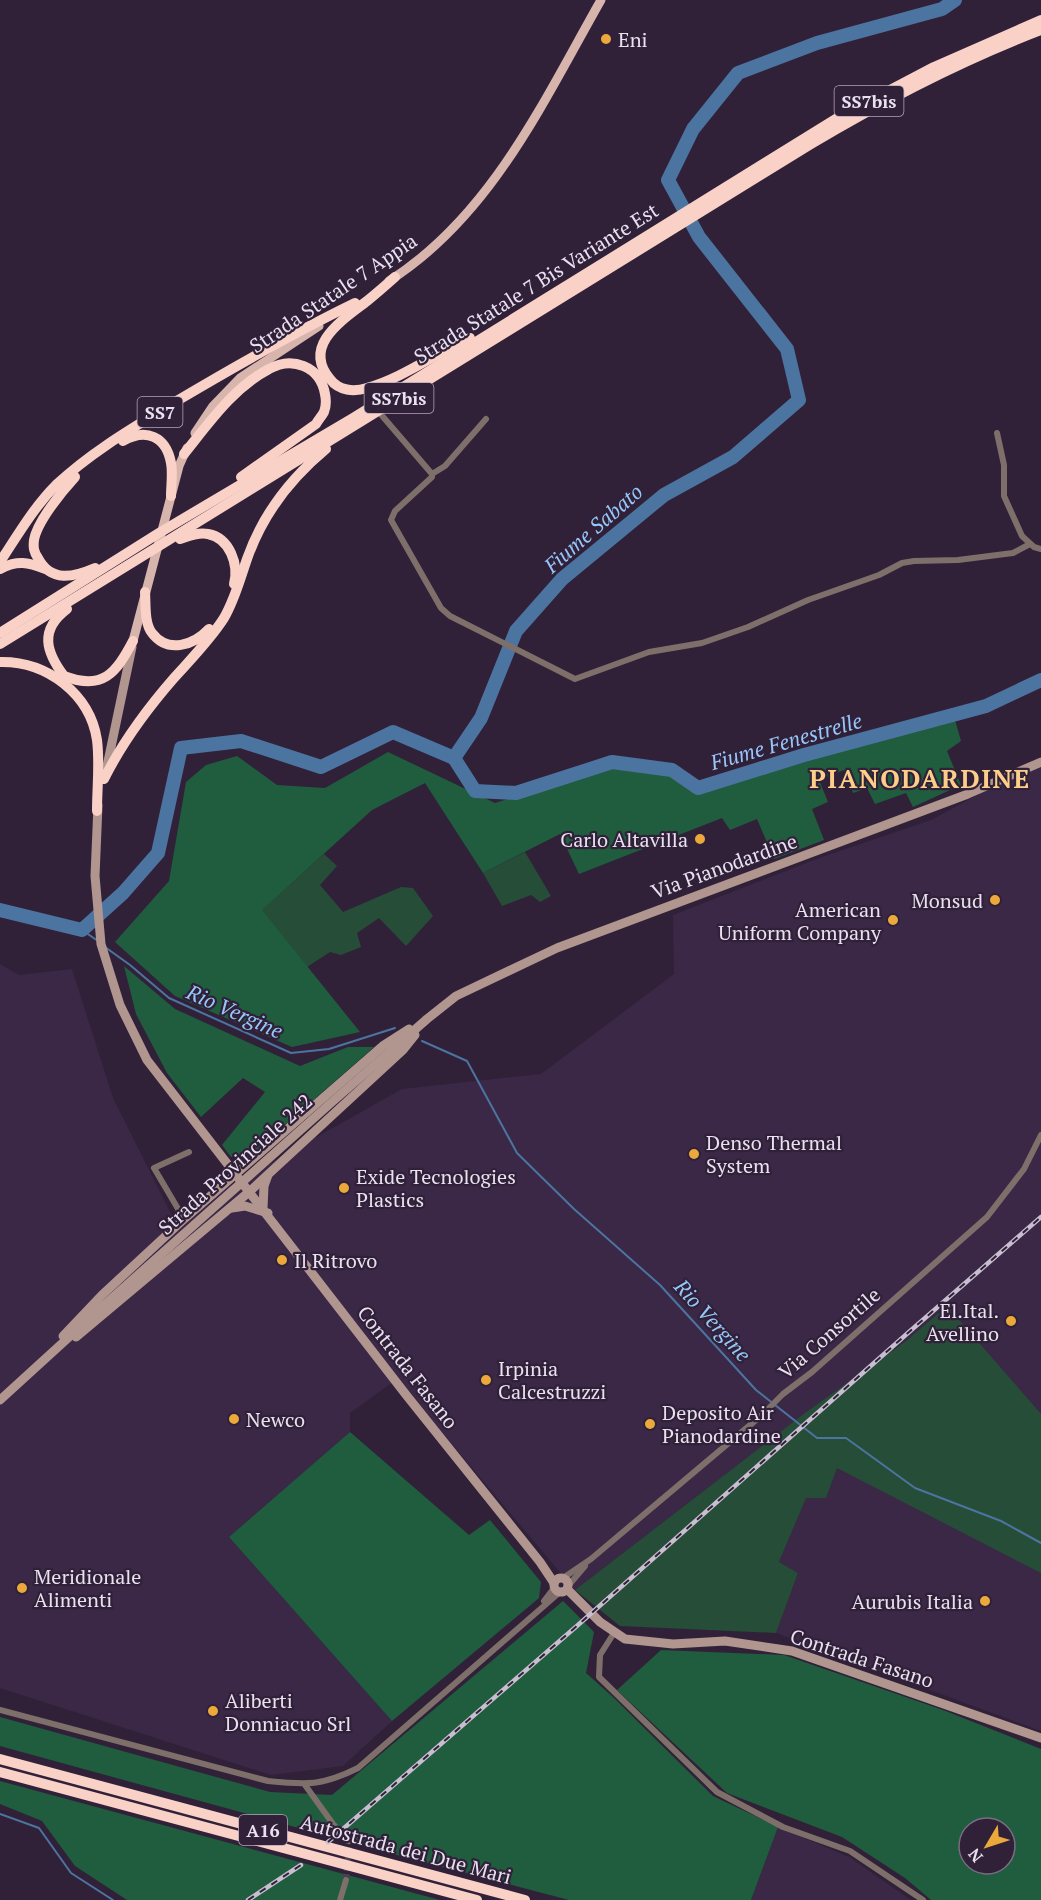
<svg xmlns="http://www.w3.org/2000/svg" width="1041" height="1900" viewBox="0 0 1041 1900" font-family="'PT Serif',serif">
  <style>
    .built { fill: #3a2846 }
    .green { fill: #264d37 }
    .forest { fill: #1f5d3e; fill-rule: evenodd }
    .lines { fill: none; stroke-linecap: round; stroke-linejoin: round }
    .stream { stroke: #4c74a0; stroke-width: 2 }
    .river { stroke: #4c74a0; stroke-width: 14 }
    .street-tunnel { stroke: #4c3e54; stroke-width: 6; stroke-dasharray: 6 3; stroke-linecap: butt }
    .street { stroke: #7f6f6a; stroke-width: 6 }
    .secondary { stroke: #b19690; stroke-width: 9 }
    .primary { stroke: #d7b5ac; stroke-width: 9 }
    .highway { stroke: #fad1c7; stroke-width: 10 }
    .rail-casing { stroke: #c8bed0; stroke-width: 4.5 }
    .rail { stroke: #302139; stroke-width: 2; stroke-dasharray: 7; stroke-linecap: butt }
    .poi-dot { fill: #eca93b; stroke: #302139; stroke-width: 2 }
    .labels { text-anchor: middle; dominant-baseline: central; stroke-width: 4.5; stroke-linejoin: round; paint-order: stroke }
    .shield { fill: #302139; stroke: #b2a7b9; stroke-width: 1.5 }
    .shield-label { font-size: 18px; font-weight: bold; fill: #e9e0f0 }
    .poi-label { font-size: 20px; fill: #e9e0f0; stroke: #302139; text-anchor: start }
    .street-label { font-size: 20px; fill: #e9e0f0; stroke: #302139 }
    .water-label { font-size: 21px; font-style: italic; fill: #96c6fa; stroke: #302139 }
    .district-label { font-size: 26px; font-weight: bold; letter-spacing: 1.5px; fill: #fdcd8a; stroke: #302139 }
  </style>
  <rect width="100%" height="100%" fill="#302139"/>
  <!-- built -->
  <g class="built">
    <path d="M1041,761V1731L776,1633L798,1573L779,1562L806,1497L791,1424L575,1590L397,1379L350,1413V1432L229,1537L392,1721L343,1766L271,1775L0,1688V964L19,975L72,969L113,1098L173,1218L402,1089L541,1074L674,974L673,915L822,857L931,820Z"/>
    <path d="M778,1827L849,1857L911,1900H751Z"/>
  </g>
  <!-- green -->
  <g class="green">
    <path d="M525,852L551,896L540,902L531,895L502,906L483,873Z"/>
    <path d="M324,854L337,866L320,885L343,912L401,887L413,888L433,916L406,946L379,918L357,933L361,947L341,955L330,952L307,967L261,910Z"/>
    <path d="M947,1306L1041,1414V1573L837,1468L826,1498H806L779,1562L798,1573L776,1633L620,1626L575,1590L805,1413L906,1341Z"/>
  </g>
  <!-- forest -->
  <g class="forest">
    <path d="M955,720L961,741L947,751L961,785L913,807L906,793L875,804L867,788L853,793L844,770L819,780L828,802L812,809L824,840L774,859L757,819L730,830L722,818L579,874L560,834L483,873L425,783L372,810L262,910L360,1032L292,1047L175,996L115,942L169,881L186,782L206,765L237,756L277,785L325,788L388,752L495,803L612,766L665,772L696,791Z"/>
    <path d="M124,966L175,1009L300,1066L348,1047H374L249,1156L231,1157L222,1145L265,1092L243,1078L201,1117L167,1073L136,1014Z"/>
    <path d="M350,1432L469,1535L490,1520L541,1582L539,1598L392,1721L229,1537Z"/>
    <path d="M563,1601L594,1632L586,1673L613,1697L713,1796L778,1827L751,1900H569L393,1854L0,1746V1717L270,1792L332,1795Z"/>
    <path d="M661,1650L784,1655L943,1710L1041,1749V1900H931L905,1878L842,1837L727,1793L617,1690ZM969,1828H1005V1864H969Z"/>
    <path d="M0,1781L440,1900H127L75,1866L42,1821L0,1804Z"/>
  </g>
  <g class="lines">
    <!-- stream -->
    <g class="stream">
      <path d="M82,930L98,941"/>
      <path d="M105,947L130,965L169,998L291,1053L329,1049L395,1028"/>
      <path d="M422,1041L467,1061L517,1153L574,1209L660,1285L756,1390L817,1438H846L915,1488L1001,1521L1041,1543"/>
      <path d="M0,1814L39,1828L71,1873L113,1900"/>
    </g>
    <!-- river -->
    <g class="river">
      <path d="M454,758L475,791L516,793L612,762L672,770L698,788L804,755L986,706L1041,680"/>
      <path d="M0,910L82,930L123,893L158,853L181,748L241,741L321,767L393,732L454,758L481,718L516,631L562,579L664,495L733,457L799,400L787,349L699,237L668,180L693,129L738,73L817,43L942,9L955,0"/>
    </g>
    <!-- street-tunnel -->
    <path class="street-tunnel" d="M346,1880L349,1841"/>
    <!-- street -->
    <g class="street">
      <path d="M378,411L432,474V477L395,511L391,520L441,608L450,616L575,679L649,652L702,643L748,627L808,600L879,575L902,563L914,561L958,560L1013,553L1030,544"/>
      <path d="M997,433L1004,465V496L1022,536L1034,547L1041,549"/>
      <path d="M432,474L445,466L486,419"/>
      <path d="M184,1219L154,1168L189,1152"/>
      <path d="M563,1578L591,1559L769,1409L767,1410L783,1394L812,1372L987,1217L1024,1169L1041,1135"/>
      <path d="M568,1586L585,1566"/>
      <path d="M544,1601L554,1588"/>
      <path d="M614,1633L600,1655L599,1677L717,1792L783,1827L850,1851L923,1900"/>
      <path d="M0,1710L268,1781C307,1785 322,1786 358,1768L560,1592"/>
      <path d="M305,1785L333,1824L349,1841"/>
      <path d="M340,1900L346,1880"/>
    </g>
    <!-- secondary -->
    <g class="secondary">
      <path d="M106,771L132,647"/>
      <path d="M98,805L95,876L101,944L120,1005L147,1060L407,1396L540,1562L554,1583"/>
      <path d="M232,1208L245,1206L268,1213"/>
      <path d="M263,1208L264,1186L268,1175"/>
      <path d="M63,1336L102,1295L184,1219L384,1045L409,1029"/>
      <path d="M76,1337L249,1192L403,1050L415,1035"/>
      <path d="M0,1400L102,1307L332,1102L427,1019L456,996L557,948L968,794L1041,762"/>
      <circle cx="561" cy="1585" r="7"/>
      <path d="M567,1589L600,1622L625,1639L673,1644L725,1641L792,1651L1041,1738"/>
    </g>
    <!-- primary -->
    <g class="primary">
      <path d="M389,281C491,216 543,102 601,0"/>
      <path d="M195,433L213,406L240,378L319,326"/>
      <path d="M133,641L179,466L187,448"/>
    </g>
    <!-- highway -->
    <g class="highway">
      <path d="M395,277C386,285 377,293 367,301C344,319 301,345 330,379C339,391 354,392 367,388C401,379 438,352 470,338"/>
      <path d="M123,441C146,428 166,436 171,463C173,473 171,486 171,496"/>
      <path d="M184,454C209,423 233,388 269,369C292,356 320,366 325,394C326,399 326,407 324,412C322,416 318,420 316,424L241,477"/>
      <path d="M75,477C62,491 37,522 34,540C33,548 34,552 38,558C51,583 74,577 95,568"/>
      <path d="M180,539C189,536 198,532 208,534C230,538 239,565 234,584"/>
      <path d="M0,562C17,536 34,507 56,485C91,452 134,427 175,402C234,367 293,333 355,303"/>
      <path d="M0,569C17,560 28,562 45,569"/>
      <path d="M145,592C146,604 144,623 152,633C168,654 194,645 209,629"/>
      <path d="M67,609C39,630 46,652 64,676C103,691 116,673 133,641"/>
      <path d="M0,633L159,533L353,418L839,117L934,67L1041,20"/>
      <path d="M0,644L811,144C885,100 960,61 1041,30"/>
      <path d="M0,662C47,661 90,694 97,740C100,763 97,788 97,811"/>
      <path d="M104,779C123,741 147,709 174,678C191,659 210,640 224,618C235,599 240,579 247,559C262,516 291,478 326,449"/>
      <path d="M0,1759L525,1900"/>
      <path d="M0,1772L477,1900"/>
    </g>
    <defs>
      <g id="rail">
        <path d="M328,1842L578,1625L909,1332L1041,1217"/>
        <path d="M248,1900L301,1865"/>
      </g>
    </defs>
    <!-- rail casing -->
    <use href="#rail" class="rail-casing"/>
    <!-- rail -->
    <use href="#rail" class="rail"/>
  </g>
  <!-- markers -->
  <g class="poi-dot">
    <circle cx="606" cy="39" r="6"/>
    <circle cx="700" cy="839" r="6"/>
    <circle cx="995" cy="900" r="6"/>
    <circle cx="893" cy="920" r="6"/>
    <circle cx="694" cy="1154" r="6"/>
    <circle cx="344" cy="1188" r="6"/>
    <circle cx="282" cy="1260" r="6"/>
    <circle cx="1011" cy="1321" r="6"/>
    <circle cx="486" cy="1380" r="6"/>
    <circle cx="234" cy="1419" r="6"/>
    <circle cx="650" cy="1424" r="6"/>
    <circle cx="22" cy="1588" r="6"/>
    <circle cx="985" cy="1601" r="6"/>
    <circle cx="213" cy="1711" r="6"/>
  </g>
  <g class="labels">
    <!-- shield labels -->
    <g class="shield">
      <rect x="834.5" y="86" width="69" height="30" rx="4.5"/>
      <rect x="364.5" y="383" width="69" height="30" rx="4.5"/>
      <rect x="137.5" y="397" width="45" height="30" rx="4.5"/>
      <rect x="239" y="1815" width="48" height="30" rx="4.5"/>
    </g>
    <g class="shield-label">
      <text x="869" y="101">SS7bis</text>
      <text x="399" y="398">SS7bis</text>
      <text x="160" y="412">SS7</text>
      <text x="263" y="1830">A16</text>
    </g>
    <!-- poi labels -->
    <g class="poi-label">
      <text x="618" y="39">Eni</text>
      <text x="688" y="839" text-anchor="end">Carlo Altavilla</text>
      <text x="983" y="900" text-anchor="end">Monsud</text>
      <text x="881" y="909" text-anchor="end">American<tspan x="881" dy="23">Uniform Company</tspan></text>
      <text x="706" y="1142">Denso Thermal<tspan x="706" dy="23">System</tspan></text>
      <text x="356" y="1176">Exide Tecnologies<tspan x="356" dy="23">Plastics</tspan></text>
      <text x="294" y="1260">Il Ritrovo</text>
      <text x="999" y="1310" text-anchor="end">El.Ital.<tspan x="999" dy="23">Avellino</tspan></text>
      <text x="498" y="1368">Irpinia<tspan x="498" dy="23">Calcestruzzi</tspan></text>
      <text x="662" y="1412">Deposito Air<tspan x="662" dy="23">Pianodardine</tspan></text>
      <text x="246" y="1419">Newco</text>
      <text x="34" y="1576">Meridionale<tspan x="34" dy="23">Alimenti</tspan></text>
      <text x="973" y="1601" text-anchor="end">Aurubis Italia</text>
      <text x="225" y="1700">Aliberti<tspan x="225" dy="23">Donniacuo Srl</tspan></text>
    </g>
    <!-- street labels -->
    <g class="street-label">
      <text transform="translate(536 283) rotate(-32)">Strada Statale 7 Bis Variante Est</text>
      <text transform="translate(333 293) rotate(-34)">Strada Statale 7 Appia</text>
      <text transform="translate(724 866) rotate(-20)">Via Pianodardine</text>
      <text transform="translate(235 1164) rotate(-42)">Strada Provinciale 242</text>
      <text transform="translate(829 1333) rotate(-41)">Via Consortile</text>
      <text transform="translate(408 1367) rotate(52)">Contrada Fasano</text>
      <text transform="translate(862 1658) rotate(18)">Contrada Fasano</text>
      <text transform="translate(406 1849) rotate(15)">Autostrada dei Due Mari</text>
    </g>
    <!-- water labels -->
    <g class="water-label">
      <text transform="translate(593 528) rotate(-41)">Fiume Sabato</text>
      <text transform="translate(786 741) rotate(-16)">Fiume Fenestrelle</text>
      <text transform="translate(235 1011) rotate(24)">Rio Vergine</text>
      <text transform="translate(713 1320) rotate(48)">Rio Vergine</text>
    </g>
    <!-- district labels -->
    <g class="district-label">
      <text x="920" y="778">PIANODARDINE</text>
    </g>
  </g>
  <!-- north arrow -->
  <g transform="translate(987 1846) rotate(231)"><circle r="28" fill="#302139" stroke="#7a6d82" stroke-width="1.5"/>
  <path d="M0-4.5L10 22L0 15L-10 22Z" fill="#eca93b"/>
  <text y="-9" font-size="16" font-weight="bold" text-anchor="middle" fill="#e9e0f0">N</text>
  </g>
</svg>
